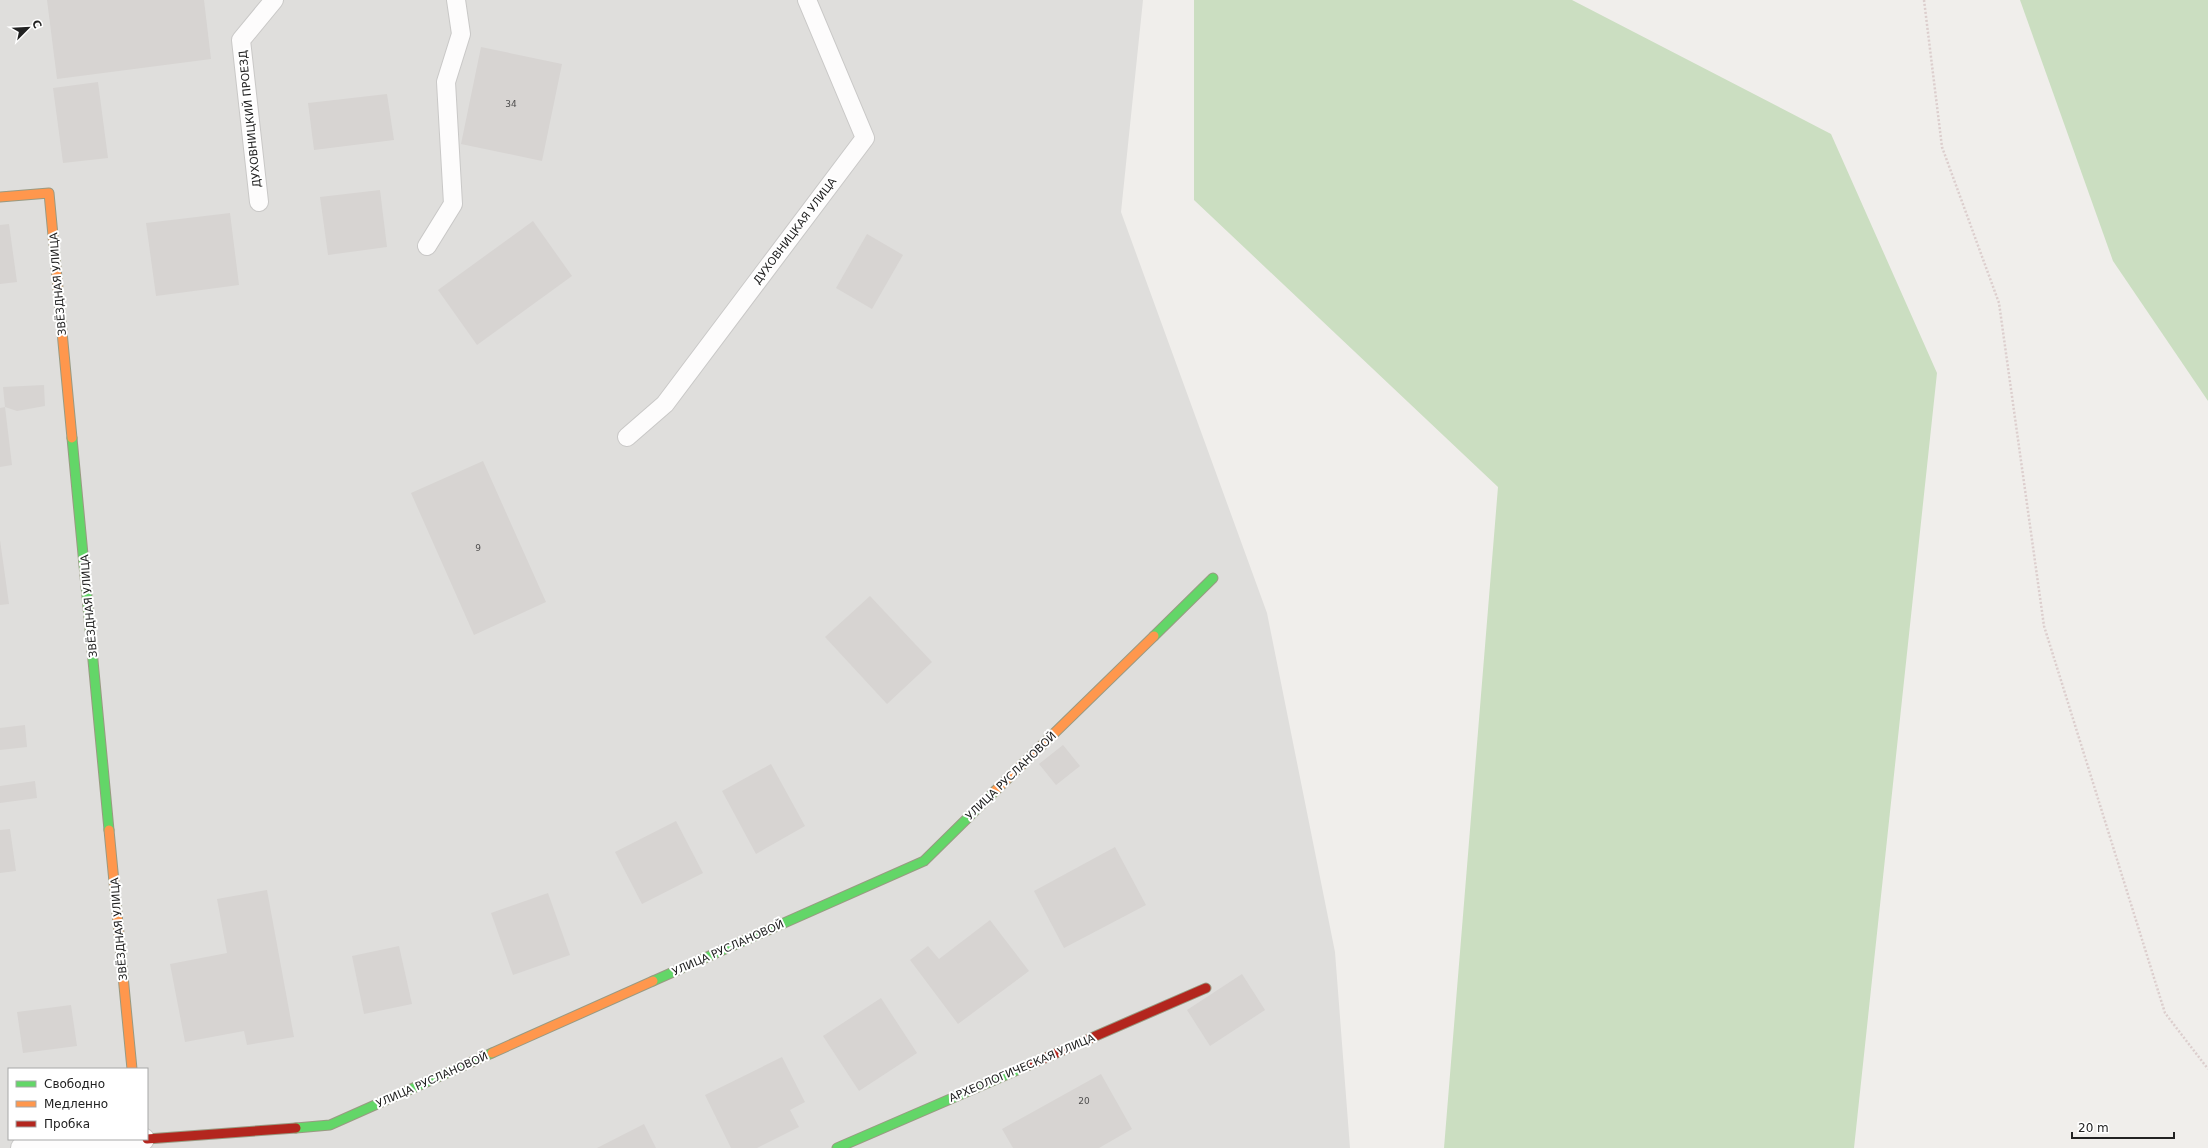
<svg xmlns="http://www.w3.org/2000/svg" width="2208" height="1148" viewBox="0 0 2208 1148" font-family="'DejaVu Sans',sans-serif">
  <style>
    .residential { fill: #dfdedc; fill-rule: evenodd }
    .forest { fill: #cbdec1 }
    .building { fill: #d7d4d2 }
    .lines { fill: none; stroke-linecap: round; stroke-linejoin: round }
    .lane-casing { stroke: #c9c8c7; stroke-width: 20 }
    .street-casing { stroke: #c9c8c7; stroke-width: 24 }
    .fast-casing { stroke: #999a82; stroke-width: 11 }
    .slow-casing { stroke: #999a82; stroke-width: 11 }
    .jam-casing { stroke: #999a82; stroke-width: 11 }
    .path { stroke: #dccecd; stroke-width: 2.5; stroke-dasharray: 2 2; stroke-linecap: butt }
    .lane { stroke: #fdfcfc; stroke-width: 18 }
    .street { stroke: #fdfcfc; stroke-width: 22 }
    .fast { stroke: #63d668; stroke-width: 9 }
    .slow { stroke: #ff974d; stroke-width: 9 }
    .jam { stroke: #b3261e; stroke-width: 9 }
    .labels { text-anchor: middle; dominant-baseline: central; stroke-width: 4; stroke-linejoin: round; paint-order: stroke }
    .number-label { font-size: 9px; fill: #4f4e4e }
    .street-label { font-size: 11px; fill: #222; stroke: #fff }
  </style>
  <rect width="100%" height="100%" fill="#f0eeeb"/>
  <!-- residential -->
  <path class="residential" d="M0,0H1143L1121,212L1267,613L1335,952L1350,1148H0ZM9,1069H147V1139H9Z"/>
  <!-- forest -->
  <g class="forest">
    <path d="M1194,0H1572L1831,134L1937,373L1854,1148H1444L1498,487L1194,200Z"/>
    <path d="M2020,0H2208V401L2113,261Z"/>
  </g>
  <!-- building -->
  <g class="building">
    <path d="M47,0H204L211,59L57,79Z"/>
    <path d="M481,47L562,64L542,161L461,144Z"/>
    <path d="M98,82L108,158L63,163L53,88Z"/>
    <path d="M387,94L394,140L314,150L308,103Z"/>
    <path d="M380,190L387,247L328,255L320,197Z"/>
    <path d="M230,213L239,285L156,296L146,223Z"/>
    <path d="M533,221L572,276L477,345L438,290Z"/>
    <path d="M9,224L17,282L0,284V225Z"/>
    <path d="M867,234L903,255L872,309L836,288Z"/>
    <path d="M44,385L45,406L17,411L5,407L12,465L0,467V408L5,407L3,387Z"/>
    <path d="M483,461L546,602L474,635L411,493Z"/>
    <path d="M0,540L9,604L0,605Z"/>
    <path d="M870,596L932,662L887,704L825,637Z"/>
    <path d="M25,725L27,747L0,750V728Z"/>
    <path d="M1063,745L1080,766L1056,785L1039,764Z"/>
    <path d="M771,764L805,826L756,854L722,791Z"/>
    <path d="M35,781L37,798L0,803V786Z"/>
    <path d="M676,821L703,873L642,904L615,852Z"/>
    <path d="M10,829L16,871L0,873V830Z"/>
    <path d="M1115,847L1146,905L1064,948L1034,891Z"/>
    <path d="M267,890L294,1037L247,1045L244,1031L185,1042L170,964L227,953L217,899Z"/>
    <path d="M548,893L570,955L513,975L491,913Z"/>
    <path d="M990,920L1029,971L958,1024L910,960L928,946L939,959Z"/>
    <path d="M399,946L412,1004L364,1014L352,956Z"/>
    <path d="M1242,974L1265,1010L1210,1046L1187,1010Z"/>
    <path d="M881,998L917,1053L859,1091L823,1036Z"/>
    <path d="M71,1005L77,1046L23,1053L17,1012Z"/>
    <path d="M782,1057L805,1102L790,1110L799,1127L757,1148H731L705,1095Z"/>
    <path d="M1101,1074L1132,1129L1099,1148H1013L1002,1129Z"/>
    <path d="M644,1124L656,1148H597Z"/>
  </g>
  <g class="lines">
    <defs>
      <g id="lane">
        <path d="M259,202L241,40L274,0"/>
        <path d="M427,246L453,204L446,82L461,34L456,0"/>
        <path d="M627,437L665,404L865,138L807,0"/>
      </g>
      <path id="street" d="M22,1148L143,1139"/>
      <g id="fast">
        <path d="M72,438L109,830"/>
        <path d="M1154,636L1213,578"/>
        <path d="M653,981L924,861L995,791"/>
        <path d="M296,1128L330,1125L492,1053"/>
        <path d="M837,1148L1029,1065"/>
      </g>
      <g id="slow">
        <path d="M0,197L49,193L72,438"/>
        <path d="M995,791L1154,636"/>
        <path d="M109,830L132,1069"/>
        <path d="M492,1053L653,981"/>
      </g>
      <g id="jam">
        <path d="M1029,1065L1206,988"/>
        <path d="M147,1139L296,1128"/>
      </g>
    </defs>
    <!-- lane casing -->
    <use href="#lane" class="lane-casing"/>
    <!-- street casing -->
    <use href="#street" class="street-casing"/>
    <!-- fast casing -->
    <use href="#fast" class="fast-casing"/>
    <!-- slow casing -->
    <use href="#slow" class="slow-casing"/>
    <!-- jam casing -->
    <use href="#jam" class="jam-casing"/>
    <!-- path -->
    <path class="path" d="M1924,0L1942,147L1999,303L2044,626L2165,1013L2208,1069"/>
    <!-- lane -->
    <use href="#lane" class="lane"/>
    <!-- street -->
    <use href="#street" class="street"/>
    <!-- fast -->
    <use href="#fast" class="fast"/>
    <!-- slow -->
    <use href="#slow" class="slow"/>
    <!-- jam -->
    <use href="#jam" class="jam"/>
  </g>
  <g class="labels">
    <!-- number labels -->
    <g class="number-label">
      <text x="511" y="104">34</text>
      <text x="478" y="548">9</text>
      <text x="1084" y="1101">20</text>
    </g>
    <!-- street labels -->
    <g class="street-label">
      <text transform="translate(250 119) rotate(-96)">ДУХОВНИЦКИЙ ПРОЕЗД</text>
      <text transform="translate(795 231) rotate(-53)">ДУХОВНИЦКАЯ УЛИЦА</text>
      <text transform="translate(58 284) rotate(-95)">ЗВЁЗДНАЯ УЛИЦА</text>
      <text transform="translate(89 606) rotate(-95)">ЗВЁЗДНАЯ УЛИЦА</text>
      <text transform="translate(1011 776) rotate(-44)">УЛИЦА РУСЛАНОВОЙ</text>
      <text transform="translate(119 929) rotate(-95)">ЗВЁЗДНАЯ УЛИЦА</text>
      <text transform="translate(728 948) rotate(-24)">УЛИЦА РУСЛАНОВОЙ</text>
      <text transform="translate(1022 1068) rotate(-23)">АРХЕОЛОГИЧЕСКАЯ УЛИЦА</text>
      <text transform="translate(432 1080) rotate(-24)">УЛИЦА РУСЛАНОВОЙ</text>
    </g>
  </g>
  <!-- legend -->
  <rect x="8" y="1068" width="140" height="72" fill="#ffffff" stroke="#a7a7a7"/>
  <rect x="16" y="1081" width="20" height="6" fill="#63d668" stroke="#a7a7a7"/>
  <text x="44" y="1088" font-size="12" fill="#222222">Свободно</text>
  <rect x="16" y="1101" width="20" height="6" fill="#ff974d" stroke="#a7a7a7"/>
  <text x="44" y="1108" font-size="12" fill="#222222">Медленно</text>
  <rect x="16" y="1121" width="20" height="6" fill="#b3261e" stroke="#a7a7a7"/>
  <text x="44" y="1128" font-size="12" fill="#222222">Пробка</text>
  <!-- north arrow -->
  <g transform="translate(28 28) rotate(66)" stroke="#ffffff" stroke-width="3" paint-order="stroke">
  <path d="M0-3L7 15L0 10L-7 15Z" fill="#222222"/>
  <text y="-6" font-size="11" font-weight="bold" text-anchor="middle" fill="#222222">С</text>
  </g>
  <!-- scale -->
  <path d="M2072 1132v6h102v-6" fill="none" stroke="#222222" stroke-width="2"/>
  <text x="2078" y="1132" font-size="12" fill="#222222" stroke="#ffffff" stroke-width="3" paint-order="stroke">20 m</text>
</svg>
